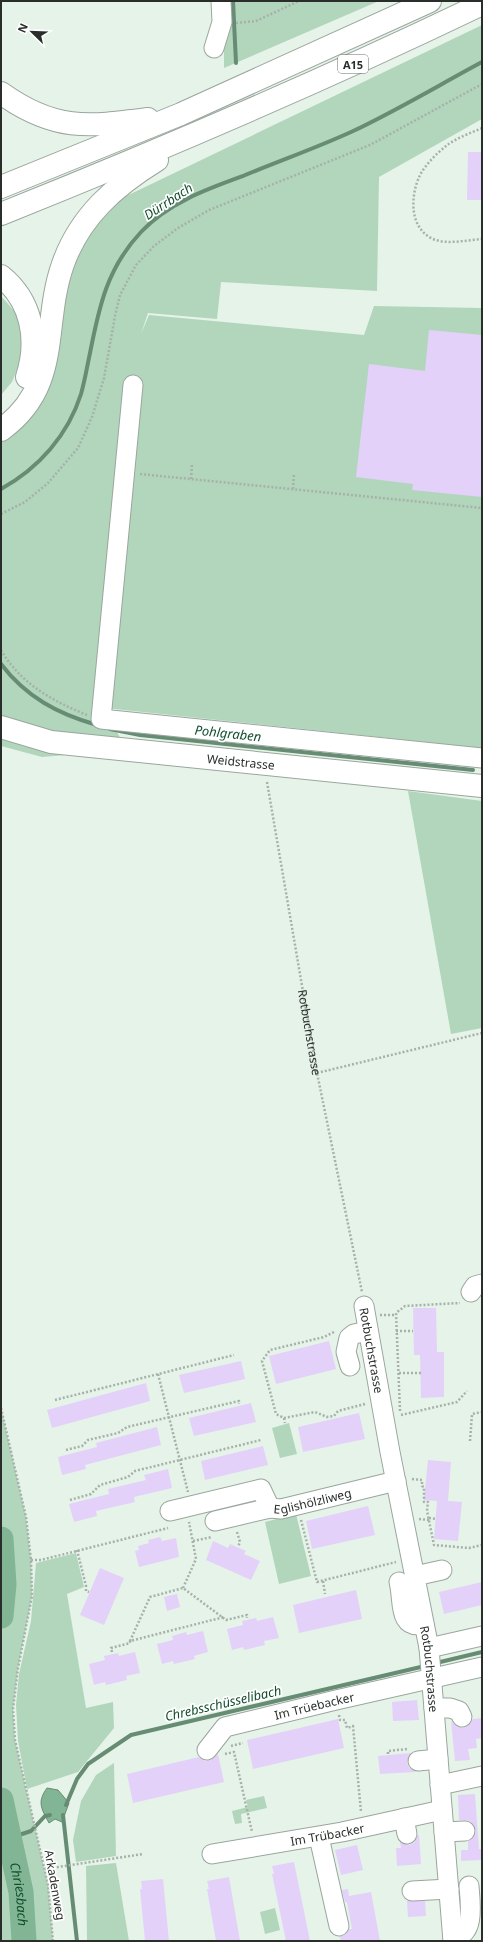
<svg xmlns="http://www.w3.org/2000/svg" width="483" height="1942" viewBox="0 0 483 1942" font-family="'Noto Sans',sans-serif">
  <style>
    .green { fill: #b1d6bc }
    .water { fill: #82b593; stroke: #678c74 }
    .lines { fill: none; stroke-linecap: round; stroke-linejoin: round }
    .stream { stroke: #678c74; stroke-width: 4 }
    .river { stroke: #82b593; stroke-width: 25 }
    .building { fill: #e4d1f9 }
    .minor-casing { stroke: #9aa69d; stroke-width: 21 }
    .major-casing { stroke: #9aa69d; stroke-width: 24 }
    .highway-casing { stroke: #9aa69d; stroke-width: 24 }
    .path { stroke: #a7b1a9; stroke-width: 2.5; stroke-dasharray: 2 2; stroke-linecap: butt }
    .minor { stroke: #fff; stroke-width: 19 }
    .major { stroke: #fff; stroke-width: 22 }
    .highway { stroke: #fff; stroke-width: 22 }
    .labels { text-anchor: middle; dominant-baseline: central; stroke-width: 3.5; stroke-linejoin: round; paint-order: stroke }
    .shield { fill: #fff; stroke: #696d6a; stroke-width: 1 }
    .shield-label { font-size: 11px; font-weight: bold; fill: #292e2a }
    .street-label { font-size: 12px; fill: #292e2a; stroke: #fff }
    .water-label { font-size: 13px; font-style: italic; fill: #124e2d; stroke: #fff }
  </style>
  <rect width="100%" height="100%" fill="#e6f3e9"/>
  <!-- green -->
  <g class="green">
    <path d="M224,1H379L224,68Z"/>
    <path d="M482,25V119L379,177L377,291L221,282L217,319L148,313L141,334L149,315L364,335L374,306L482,308V748L105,708L126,750L42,757L1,746V430L10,424L52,324L93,212Z"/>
    <path d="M1,296L16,313L22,337L20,362L12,382L1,395Z"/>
    <path d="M408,791L482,801V1028L451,1034Z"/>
    <path d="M1,1408L26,1517L31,1560L32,1596L18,1668L13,1709L15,1740L48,1885L53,1941H1Z"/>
    <path d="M289,1423L297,1454L280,1458L272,1428Z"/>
    <path d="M296,1514L311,1576L279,1584L265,1522Z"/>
    <path d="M76,1553L84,1587L67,1594L86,1708L113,1702L114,1728L78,1772L27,1789L18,1741L16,1705L19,1674L31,1621L36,1563Z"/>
    <path d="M114,1763L116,1856L76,1862L73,1840L81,1801L96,1775Z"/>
    <path d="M264,1796L267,1808L241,1814L242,1823L235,1824L232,1811L248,1807L246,1800Z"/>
    <path d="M116,1863L129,1941H87L86,1866Z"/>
    <path d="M275,1908L280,1930L265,1934L260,1912Z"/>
  </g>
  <!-- water -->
  <path class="water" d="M47,1788L58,1790L69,1803L62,1822L55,1819L49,1823C41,1808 37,1802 47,1788Z"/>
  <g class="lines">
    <!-- stream -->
    <g class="stream">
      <path d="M233,1L236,63"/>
      <path d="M1,489C39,468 68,435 81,394C85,380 87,367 90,353C99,307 107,268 141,232C168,203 207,189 243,176C279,161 316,148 351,132C396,111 439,85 482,62"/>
      <path d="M1,664C26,697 58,714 97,725"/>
      <path d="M110,729L140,735L473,770"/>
      <path d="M436,1663L482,1652"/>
      <path d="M66,1805L77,1779L88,1764L131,1735L425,1666"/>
      <path d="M63,1815L77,1941"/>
      <path d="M10,1838L31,1831L45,1816L50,1815"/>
    </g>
    <!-- river -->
    <g class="river">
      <path d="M1,1539L4,1584L1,1616"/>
      <path id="s1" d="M1,1800L21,1892L24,1941"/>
    </g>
  </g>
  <!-- building -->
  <g class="building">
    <path d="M468,152H482V200H467Z"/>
    <path d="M429,330L482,335V497L412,490L413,484L356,477L369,364L425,371Z"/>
    <path d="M413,1308H436L437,1352H444V1397L421,1398L420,1355H414Z"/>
    <path d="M329,1341L336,1369L276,1384L269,1356Z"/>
    <path d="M241,1361L245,1379L184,1393L179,1375Z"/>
    <path d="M146,1383L150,1401L52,1428L47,1410Z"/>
    <path d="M251,1403L256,1422L194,1436L189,1418Z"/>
    <path d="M359,1413L365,1439L303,1452L298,1427Z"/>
    <path d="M157,1427L161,1445L85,1465L86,1469L62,1475L58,1457L97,1447L96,1443Z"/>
    <path d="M263,1446L268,1465L205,1480L201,1461Z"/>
    <path d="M428,1460L451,1462L448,1501L462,1502L458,1541L434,1539L437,1501L424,1500Z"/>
    <path d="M168,1469L172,1488L134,1497L135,1502L96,1511L97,1516L74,1522L69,1504L109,1494L108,1489L146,1480L144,1475Z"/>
    <path d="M368,1506L375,1535L312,1549L306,1521Z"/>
    <path d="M160,1537L162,1541L176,1538L179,1557L139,1567L135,1551L139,1550L138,1546L149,1543L148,1540Z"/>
    <path d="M213,1541L228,1548L230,1544L246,1551L244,1554L260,1561L251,1580L206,1560Z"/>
    <path d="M100,1568L124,1578L104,1625L80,1615Z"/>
    <path d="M482,1582V1605L444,1614L439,1592Z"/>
    <path d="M356,1590L362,1619L299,1633L293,1605Z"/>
    <path d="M177,1594L180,1607L167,1611L164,1597Z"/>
    <path d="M273,1617L279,1638L264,1641L265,1645L244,1650L243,1647L232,1650L227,1629L243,1625L242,1621L256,1618L257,1621Z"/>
    <path d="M203,1631L208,1652L194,1656L195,1659L174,1664L173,1661L162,1664L157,1644L173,1640L172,1636L186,1632L187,1635Z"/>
    <path d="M135,1652L140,1673L126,1676L127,1680L106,1685L105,1682L94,1685L89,1664L105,1660L104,1656L118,1653L119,1656Z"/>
    <path d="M417,1700L419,1720L393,1721L392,1702Z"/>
    <path d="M482,1718V1738L476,1739L477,1748L468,1749L470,1760L455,1761L451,1721L456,1726L462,1728L467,1727L473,1719Z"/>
    <path d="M338,1719L344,1748L253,1769L247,1740Z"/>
    <path d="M411,1753L407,1762L409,1768L416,1772L380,1774L378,1756Z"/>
    <path d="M218,1754L224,1782L133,1803L127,1774L199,1757L205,1761L211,1760Z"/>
    <path d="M475,1794L479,1849H482V1860L461,1861V1850H468V1841L475,1836L476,1830L470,1821L459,1820L458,1795Z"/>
    <path d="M418,1835H419L421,1864L397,1866L396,1848H401L400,1842L409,1845L414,1843Z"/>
    <path d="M357,1845L363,1870L341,1875L335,1850Z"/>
    <path d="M294,1862L310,1941H286L272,1874H274L272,1866Z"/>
    <path d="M229,1877L240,1941H216L207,1889H209L207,1881Z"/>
    <path d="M163,1879L169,1941H145L140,1889H142L141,1881Z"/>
    <path d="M348,1889L349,1896L371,1892L380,1941H341L340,1937L346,1934L349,1929H352L347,1902H345L342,1890Z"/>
    <path d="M407,1901H425L426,1916L408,1917Z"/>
  </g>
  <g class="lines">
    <defs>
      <g id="minor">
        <path d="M214,48L222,22L221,1"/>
        <path d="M133,385L101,719L482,758"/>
        <path d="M471,1292L475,1286L482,1284"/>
        <path id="s3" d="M364,1306L390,1452L429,1648L453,1941"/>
        <path d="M350,1366L346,1352L349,1338L354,1334L368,1331"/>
        <path id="s4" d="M170,1511L261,1489L270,1508L281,1509L396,1481"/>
        <path d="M215,1521L270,1508"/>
        <path d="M415,1576L442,1570"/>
        <path d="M399,1582C404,1600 397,1630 424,1624"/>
        <path d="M429,1648L482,1636"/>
        <path d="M434,1708H450L459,1711L462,1717"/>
        <path id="s5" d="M207,1750L225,1727L336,1700L482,1667"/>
        <path d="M418,1761L438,1759"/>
        <path d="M440,1785L482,1776"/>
        <path d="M404,1818L407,1834"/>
        <path d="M444,1832L465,1831"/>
        <path d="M319,1837L339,1926"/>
        <path id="s6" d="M212,1854L342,1832L442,1810"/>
        <path d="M412,1891L449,1889"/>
        <path d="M453,1937C476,1936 470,1901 469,1886"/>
      </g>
      <g id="major">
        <path id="s7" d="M1,727L51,742L482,786"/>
      </g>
      <g id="highway">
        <path d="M1,93C54,131 87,127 148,119"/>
        <path d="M1,187L181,114L430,1"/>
        <path d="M1,214C163,149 324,80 482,4"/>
        <path d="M1,276C32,301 39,340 27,377"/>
        <path d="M1,430C63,385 41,326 63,264C80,216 115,186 157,160"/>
      </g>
    </defs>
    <!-- minor casing -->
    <use href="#minor" class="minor-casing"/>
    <!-- major casing -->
    <use href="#major" class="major-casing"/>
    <!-- highway casing -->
    <use href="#highway" class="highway-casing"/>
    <!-- path -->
    <g class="path">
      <path d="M236,23L256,21L299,1"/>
      <path d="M482,128C471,133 456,138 446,146C437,153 426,164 420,175C410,196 409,228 433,239C447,245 467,240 482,239"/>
      <path d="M140,474L482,508"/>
      <path d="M191,479L192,464"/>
      <path d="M293,489L294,474"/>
      <path d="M1,514L25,502L48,483L78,448L92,417L104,378L115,316L120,295L136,265L154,246L178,228L209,210L370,145L482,84"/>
      <path d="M1,650C20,683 52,701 87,715"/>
      <path id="s2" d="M267,782L317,1073L362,1292"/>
      <path d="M317,1073L482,1033"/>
      <path d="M380,1315H396"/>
      <path d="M396,1331H413"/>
      <path d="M334,1332L324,1337L270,1350L262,1361L276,1414L284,1418L315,1412L327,1417L334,1416L338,1411L365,1404"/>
      <path d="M399,1373H421"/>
      <path d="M158,1374L188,1492"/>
      <path d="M55,1400L234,1355"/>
      <path d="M1,1408L26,1517L31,1560L32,1596L18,1668L13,1709L15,1740L48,1885L53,1941"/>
      <path d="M400,1411L396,1313L405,1306L460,1303"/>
      <path d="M401,1415L457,1402L467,1391"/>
      <path d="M284,1418L285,1423"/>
      <path d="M470,1441L472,1414L482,1412"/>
      <path d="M66,1450L82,1446L88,1440L118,1433L127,1427L239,1401V1404"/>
      <path d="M412,1479L422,1480V1486L424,1487V1502H428L427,1511L434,1545L469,1548L482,1545"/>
      <path d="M70,1500L91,1494L100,1485L128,1477L135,1471L261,1440"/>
      <path d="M429,1518L436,1519"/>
      <path d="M419,1519L429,1520"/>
      <path d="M301,1520L317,1582L396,1562"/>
      <path d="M237,1532L240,1542L238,1547"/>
      <path d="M193,1541L212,1537"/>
      <path d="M77,1550L86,1586V1591L89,1592"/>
      <path d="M31,1560H41L168,1528"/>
      <path d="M323,1581L325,1594"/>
      <path d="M183,1588L196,1559L189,1522"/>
      <path d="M130,1641L150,1597L183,1588L226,1620L247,1615V1618"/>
      <path d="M112,1652L111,1648L130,1643V1641L224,1617"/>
      <path d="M339,1715L340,1720H345L347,1728L353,1726L361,1812"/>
      <path d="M231,1746L243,1743"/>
      <path d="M225,1754L234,1752L252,1832"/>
      <path d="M388,1754V1751L407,1749"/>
      <path d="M45,1869L143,1854"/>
    </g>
    <!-- minor -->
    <use href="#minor" class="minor"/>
    <!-- major -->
    <use href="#major" class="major"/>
    <!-- highway -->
    <use href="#highway" class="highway"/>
  </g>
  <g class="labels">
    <!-- shield labels -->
    <rect class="shield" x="338" y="55" width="30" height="18" rx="3"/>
    <g class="shield-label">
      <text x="353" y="64">A15</text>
    </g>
    <!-- street labels -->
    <g class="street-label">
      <text stroke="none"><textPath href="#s7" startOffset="243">Weidstrasse</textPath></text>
      <text stroke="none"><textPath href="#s2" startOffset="254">Rotbuchstrasse</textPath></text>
      <text stroke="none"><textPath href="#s3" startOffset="45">Rotbuchstrasse</textPath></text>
      <text stroke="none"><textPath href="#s4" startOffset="158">Eglishölzliweg</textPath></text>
      <text stroke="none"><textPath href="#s3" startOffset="369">Rotbuchstrasse</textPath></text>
      <text stroke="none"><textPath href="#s5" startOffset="121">Im Trüebacker</textPath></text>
      <text stroke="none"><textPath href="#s6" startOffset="117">Im Trübacker</textPath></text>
      <text transform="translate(55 1885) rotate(80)">Arkadenweg</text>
    </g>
    <!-- water labels -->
    <g class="water-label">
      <text transform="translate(168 201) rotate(-33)">Dürrbach</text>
      <text transform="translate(228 733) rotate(6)">Pohlgraben</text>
      <text transform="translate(223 1703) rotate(-13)">Chrebsschüsselibach</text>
      <text stroke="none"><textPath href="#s1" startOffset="96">Chriesbach</textPath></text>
    </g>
  </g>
  <!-- border -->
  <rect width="483" height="1942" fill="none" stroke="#292e2a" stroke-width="4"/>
  <!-- north arrow -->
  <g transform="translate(32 32) rotate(293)" stroke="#ffffff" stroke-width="3" paint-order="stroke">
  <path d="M0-3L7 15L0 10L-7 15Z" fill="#292e2a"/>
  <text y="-6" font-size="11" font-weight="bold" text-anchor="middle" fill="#292e2a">N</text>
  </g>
</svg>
